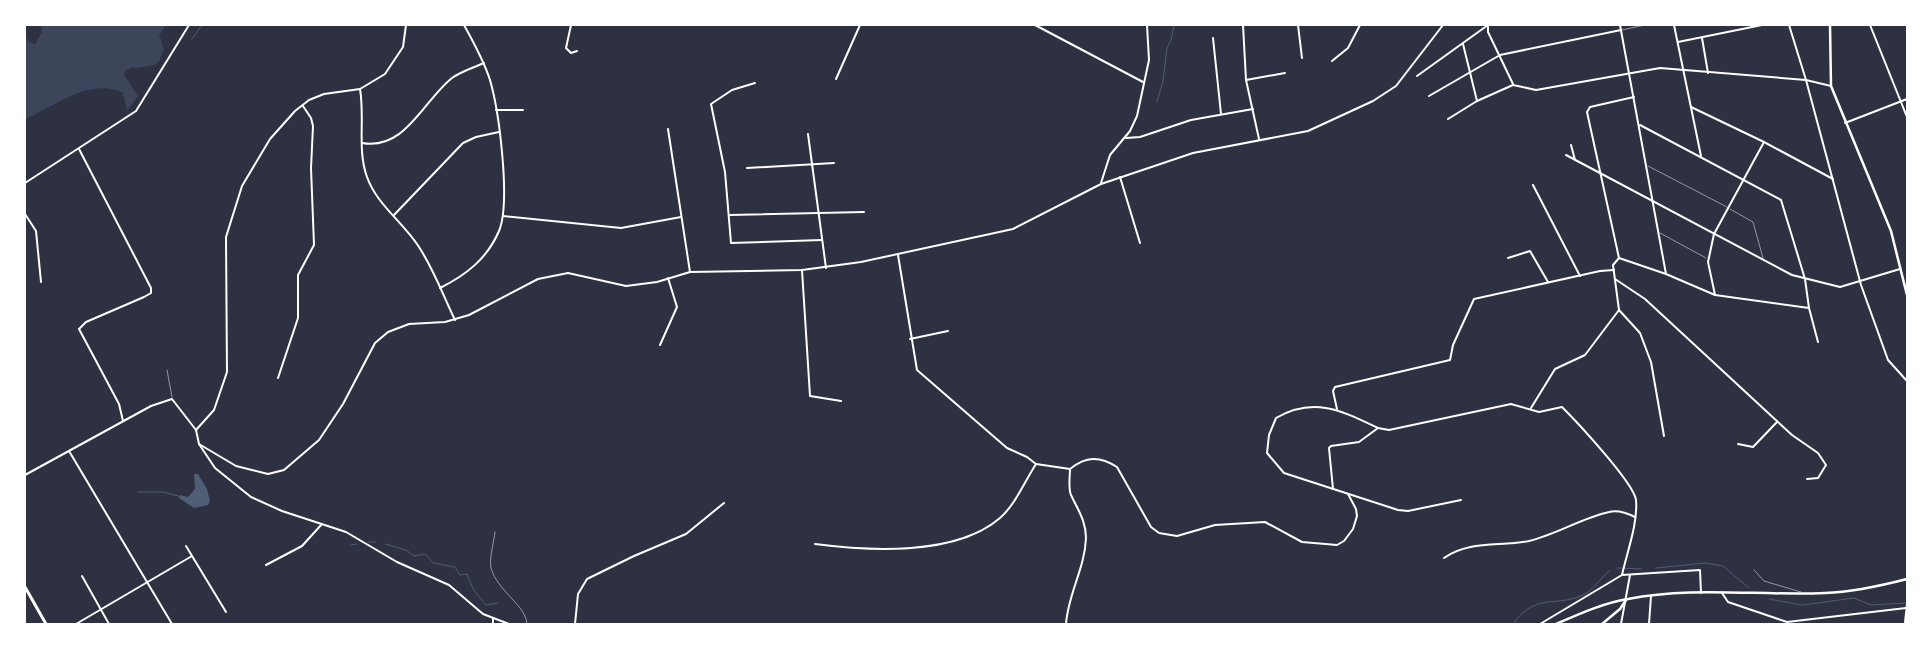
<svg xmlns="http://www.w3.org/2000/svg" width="1932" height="649" viewBox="0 0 1932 649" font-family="Karla,sans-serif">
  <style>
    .green { fill: #3c4559 }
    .water { fill: #4f5d75 }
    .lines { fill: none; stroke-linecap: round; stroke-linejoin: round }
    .stream { stroke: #4f5d75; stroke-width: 1 }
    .service { stroke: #fff; stroke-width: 0.5 }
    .minor { stroke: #fff; stroke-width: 2 }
    .tertiary { stroke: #fff; stroke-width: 2 }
    .secondary { stroke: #fff; stroke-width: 2.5 }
    .primary { stroke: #fff; stroke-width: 2.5 }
    .trunk { stroke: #fff; stroke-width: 3 }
  </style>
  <rect width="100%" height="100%" fill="#2d3142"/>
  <!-- green -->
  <path class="green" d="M41,25H166L159,35L164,49L159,61L155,65C147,65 138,70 132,67L125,71L124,75L138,96L127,111L123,93C88,77 57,106 25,119V35L29,42L35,44L42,32Z"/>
  <!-- water -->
  <path class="water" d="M194,474H198L207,489L210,501L208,505L194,508L179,498L180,495L188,497L195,489Z"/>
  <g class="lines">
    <!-- stream -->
    <g class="stream">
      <path d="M192,39L202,25"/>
      <path d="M1157,102L1163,81L1167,48L1171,40L1174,25"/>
      <path d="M138,492H163L182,497"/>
      <path d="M369,542H376"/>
      <path d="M385,544L406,550L414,556L425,554L433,563L455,567L460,575L467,574L473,589L486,605L498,603"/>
      <path d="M351,545L357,544"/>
      <path d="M1617,568L1642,569"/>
      <path d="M1656,568L1705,563L1723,566L1749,588"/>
      <path d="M1769,599L1802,605L1854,598L1871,605L1907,603"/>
      <path d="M1513,624C1536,592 1554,608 1583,595C1592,591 1601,578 1609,571"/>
    </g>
    <!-- service -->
    <g class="service">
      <path d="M1622,30L1645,25"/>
      <path d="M1648,166L1727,207"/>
      <path d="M1730,209L1753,222L1763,258"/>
      <path d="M1660,233L1706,258"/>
      <path d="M167,370L172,397"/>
      <path d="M495,532C494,542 489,558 491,568C498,592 526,605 527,624"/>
      <path d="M1754,570L1764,581L1801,592"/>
    </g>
    <!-- minor -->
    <g class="minor">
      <path d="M571,25L566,48L571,53L577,51"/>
      <path d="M1035,25L1143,82"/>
      <path d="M1243,25L1246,80L1259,139"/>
      <path d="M1298,25L1302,58"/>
      <path d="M1488,25V32L1513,84"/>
      <path d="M1489,25H1500"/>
      <path d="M1620,25L1666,274"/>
      <path d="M1674,25L1701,156"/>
      <path d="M1789,25L1806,80L1861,285L1888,360L1907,381"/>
      <path d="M1870,25L1907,117"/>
      <path d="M1213,38L1221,114"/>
      <path d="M1702,38L1708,73"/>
      <path d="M1678,42L1762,25"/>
      <path d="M1463,44L1477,101"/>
      <path d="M1332,61L1348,48L1360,25"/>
      <path d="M1417,76L1488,25"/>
      <path d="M836,79L860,25"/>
      <path d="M1246,80L1285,73"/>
      <path d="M755,83L732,90L711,104L725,172L731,243L822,240"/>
      <path d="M360,89C365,118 357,150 367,177C377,205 403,222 419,247C434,270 443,295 455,320"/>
      <path d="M1429,96L1500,55L1621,30"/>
      <path d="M1691,107L1764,142L1833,179"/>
      <path d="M496,110H523"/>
      <path d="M1448,119L1477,101L1513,85L1536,90L1660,68L1806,80L1831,86"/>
      <path d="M1640,125L1781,200L1805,279L1809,308L1818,342"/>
      <path d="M668,129L690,272"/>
      <path d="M808,134L826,268"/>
      <path d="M1126,138L1140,137L1191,120L1253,109"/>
      <path d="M362,143C405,151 423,101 452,78C462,71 473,68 484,63"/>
      <path d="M1571,145L1575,160"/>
      <path d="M79,149L151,288V293L144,297L86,322L79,329L119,404L123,421"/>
      <path d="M1566,155L1792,275L1840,287L1900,269"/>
      <path d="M747,168L834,163"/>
      <path d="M1120,177L1140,243"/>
      <path d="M1101,183L1110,155L1130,131L1137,116L1149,60L1147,25"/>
      <path d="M1533,185L1580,276"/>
      <path d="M25,214L36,231L41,282"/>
      <path d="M394,215L463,143L476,137L499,132"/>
      <path d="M730,215L864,212"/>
      <path d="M503,216L621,228L681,217"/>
      <path d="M898,255L917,370L1007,448L1027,457L1036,464L1070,469C1070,476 1068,488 1071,495C1078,510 1086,521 1086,538C1085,568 1068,594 1066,624"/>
      <path d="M1508,258L1530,251L1548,282"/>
      <path d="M1619,258L1587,112L1590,107L1634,97"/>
      <path d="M1619,258L1666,274L1715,295L1809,308"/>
      <path d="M1619,258L1613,265L1619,310L1640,333L1651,362L1664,436"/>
      <path d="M802,270L810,396L841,401"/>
      <path d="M1615,279L1645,299L1792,435L1818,453L1826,465L1818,478L1807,479"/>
      <path d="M440,288C466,275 487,259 499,231C511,202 499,111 490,80C484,61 474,43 464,25"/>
      <path d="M1715,295L1708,262L1714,234L1764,142"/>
      <path d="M910,339L948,331"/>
      <path d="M660,345L677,307L668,278"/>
      <path d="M278,378L298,318V275L314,245L311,168L313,126L311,118L303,106"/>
      <path d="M1531,408L1555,369L1585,355L1619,310"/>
      <path d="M1337,409L1333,391L1335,387L1450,360L1453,345L1474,299L1600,271L1614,270"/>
      <path d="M1378,428C1342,411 1314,396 1276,418L1269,435L1267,453L1284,473L1398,510L1408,511L1461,500"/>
      <path d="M196,430L214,410L227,372L226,237L242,186L270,139L295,111L309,100L324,94L360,89L385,74L403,47L406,25"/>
      <path d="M1738,444L1753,447L1777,422"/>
      <path d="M69,451L172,624"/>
      <path d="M1070,469C1086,456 1100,456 1117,467L1151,527L1159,533L1177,536L1215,525L1265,522L1302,542L1337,545L1344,541L1353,529L1357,516L1356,509L1348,494"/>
      <path d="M1333,489L1329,448L1331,446L1359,442L1378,428L1389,430L1511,404L1539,412L1562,407C1576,421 1634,483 1636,500C1638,524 1627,552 1622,575"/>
      <path d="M815,544C869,551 956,556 1000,518C1015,505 1025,481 1036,464"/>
      <path d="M186,546L226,612"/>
      <path d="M1444,558C1469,540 1501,547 1529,541C1557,534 1582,518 1609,512C1617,510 1627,513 1635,517"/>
      <path d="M266,565L302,546L322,524"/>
      <path d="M82,576L109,624"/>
      <path d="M1722,593L1728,602L1787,622L1906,608"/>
      <path d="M1907,604L1905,622H1907"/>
      <path d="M76,624L192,556"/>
      <path d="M493,624V619"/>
      <path d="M575,624L578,594L587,579L634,556L686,534L724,503"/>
      <path d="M1540,624L1622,575L1700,570L1701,593"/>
      <path d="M1621,624L1630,575"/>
      <path d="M1649,624L1651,596"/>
    </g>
    <!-- tertiary -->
    <g class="tertiary">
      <path d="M1845,123L1907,99"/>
      <path d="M25,183L136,111L189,25"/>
      <path d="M199,444L236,466L268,474L284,470L319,440L343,404L375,343L388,332L409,324L445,322L469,315L538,279L568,273L626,286L657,282L690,272L802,270L861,262L1013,229L1101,184L1193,153L1308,131L1373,101L1396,86L1443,25"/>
      <path d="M25,475L151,406L172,399L196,430L199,444L215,468L251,497L282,511L346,532L397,562L449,585L483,614L509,624"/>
    </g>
    <!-- secondary -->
    <path class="secondary" d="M1830,25L1831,86L1891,231L1907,295"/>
    <!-- primary -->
    <g class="primary">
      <path d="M1556,624C1579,614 1603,603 1628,599C1692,586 1760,596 1825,593C1853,592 1880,586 1907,579"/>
      <path d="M1602,624L1620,609L1626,600"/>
    </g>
    <!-- trunk -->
    <path class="trunk" d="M25,587L46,624"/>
  </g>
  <!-- border -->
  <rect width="1932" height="649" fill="none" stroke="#ffffff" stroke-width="52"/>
</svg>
